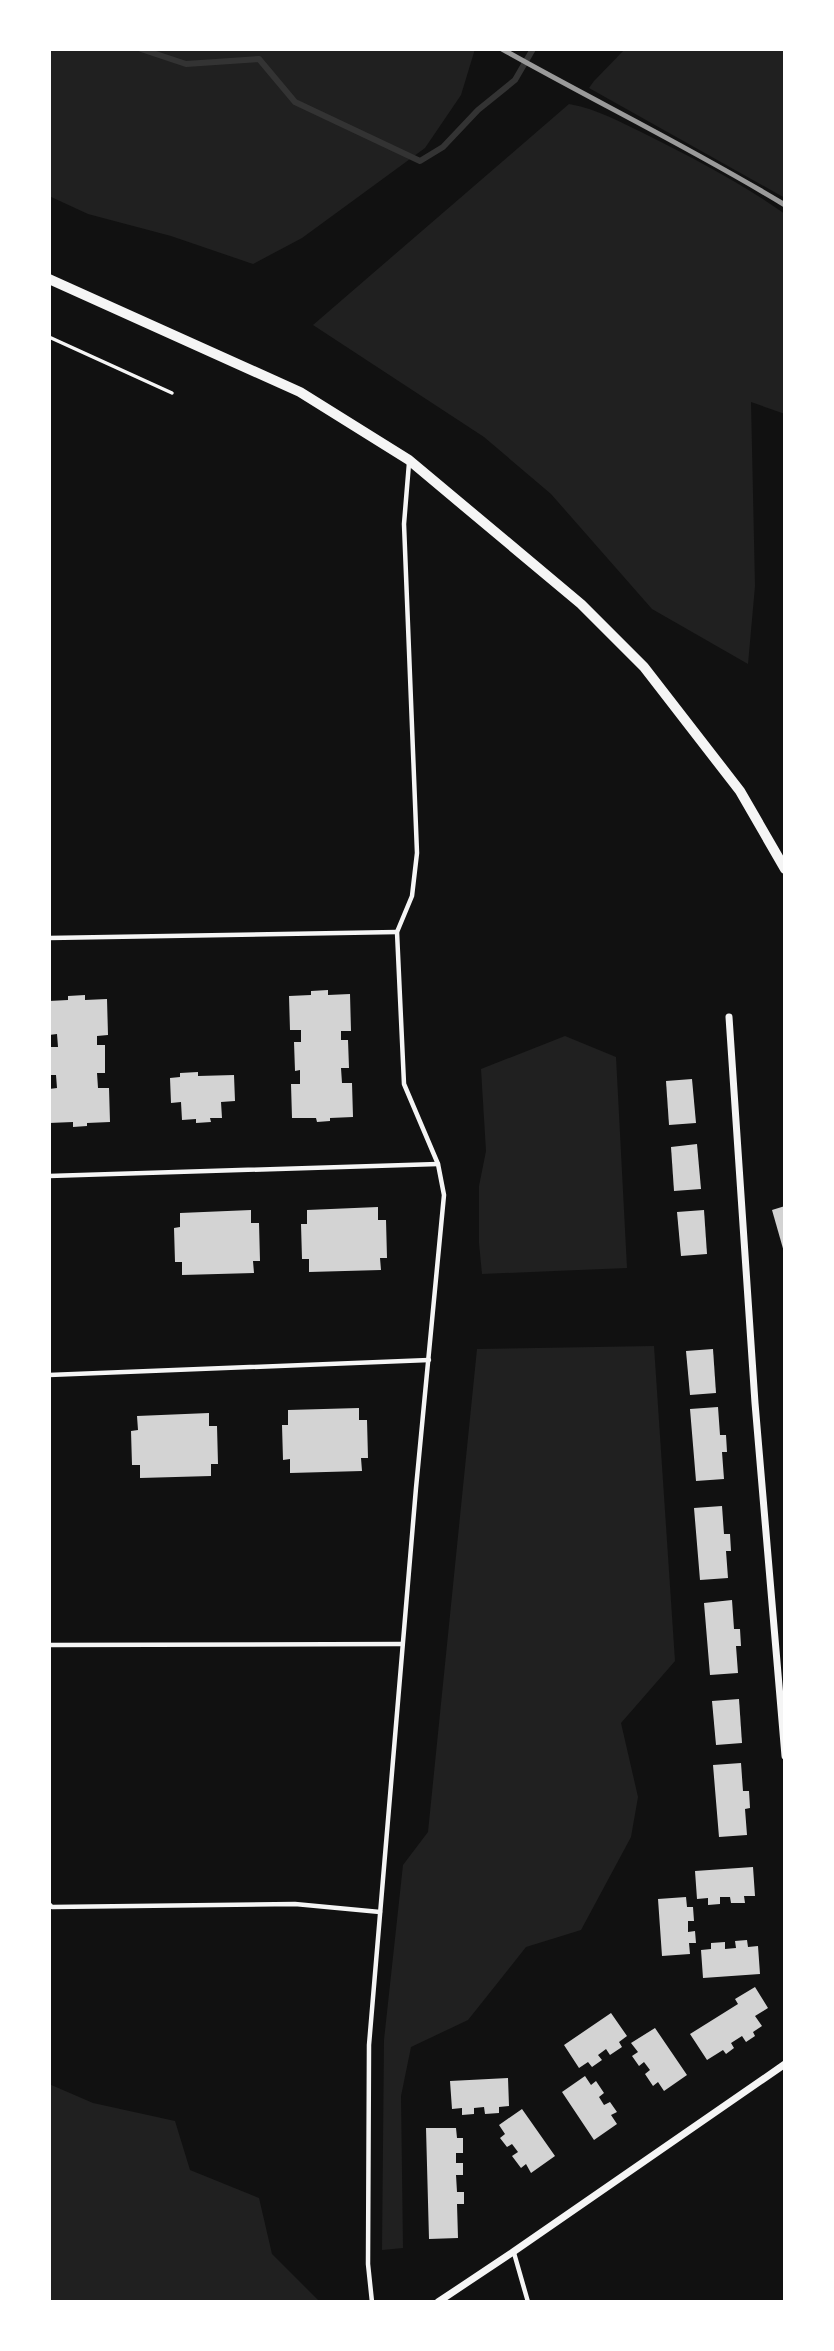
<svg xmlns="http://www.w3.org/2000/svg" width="834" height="2351" viewBox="0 0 834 2351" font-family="'PT Serif',serif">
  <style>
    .green { fill: #202020 }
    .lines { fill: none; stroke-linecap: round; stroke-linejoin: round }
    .stream { stroke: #333; stroke-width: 6 }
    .building { fill: #d3d3d3 }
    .path { stroke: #f5f5f5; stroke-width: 3.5 }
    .service { stroke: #f5f5f5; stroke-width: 4.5 }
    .minor { stroke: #f5f5f5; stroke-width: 7 }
    .tertiary { stroke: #f5f5f5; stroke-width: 10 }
    .rail { stroke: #9a9a9a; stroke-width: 5 }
  </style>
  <rect width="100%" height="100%" fill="#111"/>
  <!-- green -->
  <g class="green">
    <path d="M49,49H475L461,95L425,148L302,238L253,264L171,236L88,214L49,196Z"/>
    <path d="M625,49H785V198L589,88L594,81Z"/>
    <path d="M569,104C598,109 622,123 649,136C695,159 743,184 785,214V414L751,402L755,586L748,664L652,609L551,494L484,437L313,325Z"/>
    <path d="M565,1036L616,1057L627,1268L482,1274L479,1243V1186L486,1151L481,1069Z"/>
    <path d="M654,1346L675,1661L621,1723L638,1797L631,1837L581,1930L526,1947L468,2020L411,2047L401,2096L403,2248L382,2250L384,2040L403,1865L428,1832L477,1349Z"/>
    <path d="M49,2084L93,2103L175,2121L190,2170L259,2198L272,2254L320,2302H49Z"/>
  </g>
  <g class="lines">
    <!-- stream -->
    <path class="stream" d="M141,49L186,64L259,59L295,102L420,161L443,147L478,110L515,80L533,49"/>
  </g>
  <!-- building -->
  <g class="building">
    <path d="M328,990V995L350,994L351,1031H341V1040H348L349,1068H341L342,1083H352L353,1117L330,1118V1121L317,1122L316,1118H292L291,1084H300V1070L295,1071L294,1042H301V1030H290L289,996L311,995V991Z"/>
    <path d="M85,995V1000L107,999L108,1035L97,1036V1045H105V1073H97L98,1088H109L110,1122L87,1123V1126L73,1127V1122L49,1123V1089L57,1088L56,1075H51L50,1047H58L57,1034L49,1035V1001L68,1000V996Z"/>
    <path d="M198,1072V1076L234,1075L235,1101L221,1102L222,1118H210L211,1122L196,1123V1119L182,1120L181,1102L171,1103L170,1078L180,1077V1073Z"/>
    <path d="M692,1079L696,1123L669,1125L666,1081Z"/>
    <path d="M697,1144L701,1189L674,1191L671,1147Z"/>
    <path d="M785,1206V1252H784L772,1210Z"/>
    <path d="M378,1207V1220H386L387,1258H380L381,1270L309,1272V1259H302L301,1224H307V1210Z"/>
    <path d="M251,1210V1223H259L260,1261H253L254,1273L182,1275V1262H175L174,1228L180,1227V1213Z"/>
    <path d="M704,1210L707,1254L681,1256L677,1212Z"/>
    <path d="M713,1349L716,1393L690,1395L686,1351Z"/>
    <path d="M718,1407L720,1435H726L727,1452H722L724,1479L696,1481L690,1409Z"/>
    <path d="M359,1408V1420H367L368,1458H361L362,1471L290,1473V1459L283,1460L282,1425H288V1410Z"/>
    <path d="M209,1413V1426H217L218,1464H211V1476L140,1478V1465H132L131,1431L138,1430L137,1416Z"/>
    <path d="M722,1506L724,1534H730L731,1551H726L728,1578L700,1580L694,1508Z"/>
    <path d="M732,1600L734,1629H740L741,1646H736L738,1673L710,1675L704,1603Z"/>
    <path d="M739,1699L742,1743L716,1745L712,1701Z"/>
    <path d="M741,1763L743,1791H749L750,1808L745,1809L747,1835L719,1837L713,1765Z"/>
    <path d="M753,1867L755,1896H744L745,1903H731L730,1897H720V1904L708,1905V1898L697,1899L695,1871Z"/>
    <path d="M686,1897L687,1907H693L694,1921H688V1932L695,1931L696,1943H689L690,1954L662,1956L658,1899Z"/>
    <path d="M747,1940L748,1947L758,1946L760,1974L703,1978L701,1950L711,1949V1943L725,1942V1949L736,1948L735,1941Z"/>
    <path d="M755,1987L768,2008L755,2016L762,2026L753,2032L755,2036L746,2042L742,2036L731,2043L734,2048L726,2054L723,2050L707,2060L690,2034L738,2004L735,1999Z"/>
    <path d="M611,2013L627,2036L619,2042L622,2047L610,2055L606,2049L598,2055L602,2060L592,2067L588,2062L579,2068L564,2045Z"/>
    <path d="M655,2028L687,2075L664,2091L658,2082L653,2086L645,2074L650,2070L644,2062L639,2066L632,2056L638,2052L631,2043Z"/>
    <path d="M585,2076L591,2085L596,2081L604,2093L599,2097L604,2105L610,2102L617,2112L611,2115L617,2124L594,2140L562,2092Z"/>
    <path d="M508,2078L509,2106L499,2107V2113L485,2114L484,2107L474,2108V2114L462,2115V2108L452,2109L450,2081Z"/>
    <path d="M522,2109L555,2156L531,2173L526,2164L521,2168L512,2156L518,2152L512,2144L507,2147L500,2138L505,2134L499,2125Z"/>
    <path d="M426,2128H456L457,2138H463V2153H456V2163H463V2175H456L457,2192H464V2204H457L458,2238L429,2239Z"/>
  </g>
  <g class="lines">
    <!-- path -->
    <path class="path" d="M49,337L172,393"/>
    <!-- service -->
    <g class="service">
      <path d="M49,938L397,932"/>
      <path d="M49,1176L438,1164"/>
      <path d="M49,1375L429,1360"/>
      <path d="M49,1645L402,1644"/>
      <path d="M49,1904L52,1907L295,1904L380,1912"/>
      <path d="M514,2253L528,2302"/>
      <path d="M372,2302L368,2264L369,2045L416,1488L444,1195L438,1164L404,1084L397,932L412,896L417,853L404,524L409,463"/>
    </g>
    <!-- minor -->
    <g class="minor">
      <path d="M729,1017L755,1403L785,1756"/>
      <path d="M438,2302L513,2252L785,2064"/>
    </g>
    <!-- tertiary -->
    <path class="tertiary" d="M49,279L300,392L409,460L581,604L644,667L740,791L785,869"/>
    <!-- rail -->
    <path class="rail" d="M502,49C596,102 693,149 785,205"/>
  </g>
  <!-- border -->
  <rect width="834" height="2351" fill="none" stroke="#ffffff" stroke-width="102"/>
</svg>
